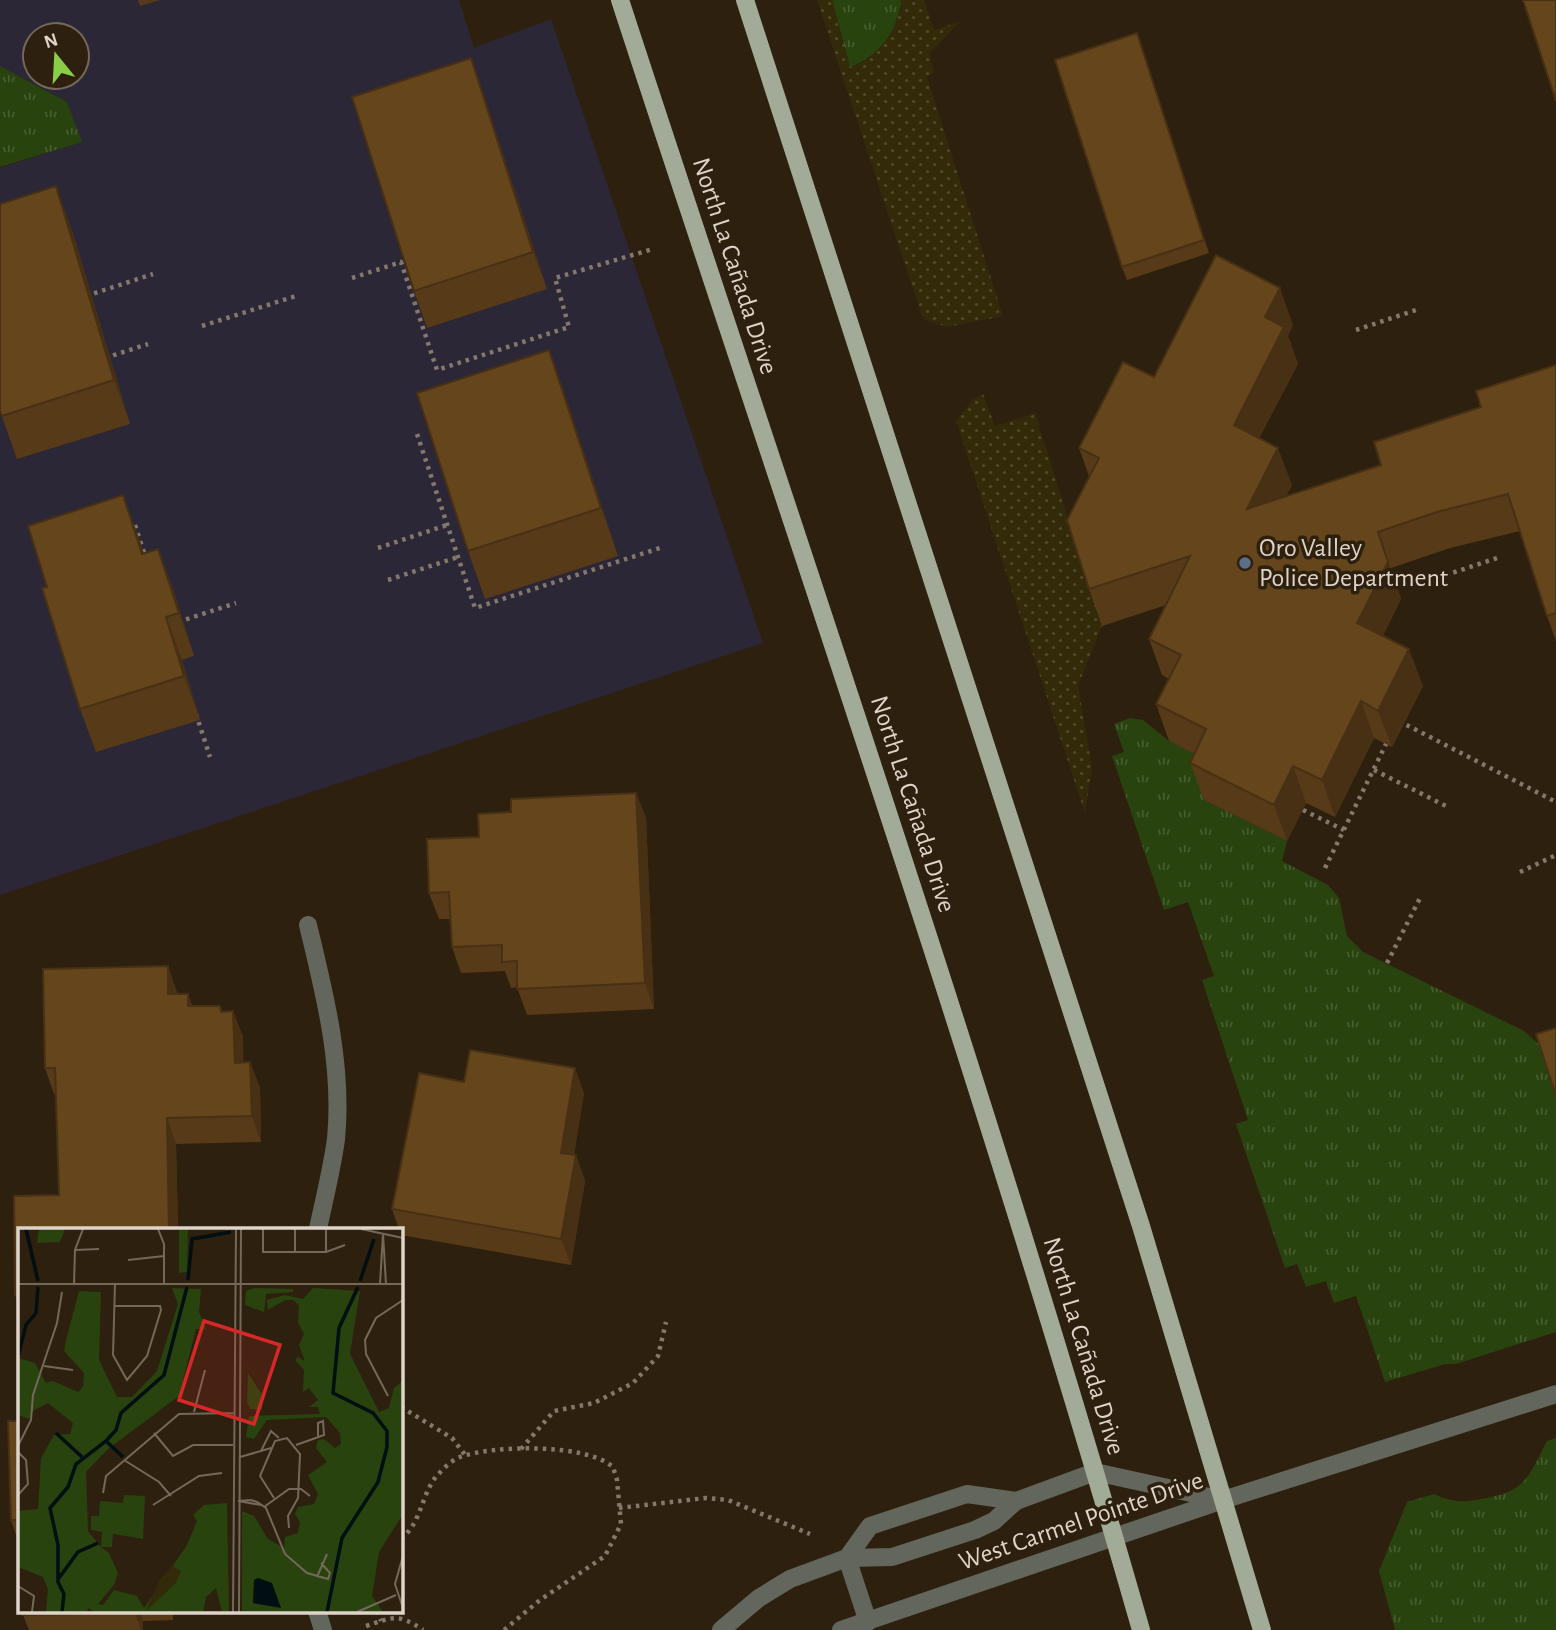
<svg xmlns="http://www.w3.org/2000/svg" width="1556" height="1630" viewBox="0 0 1556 1630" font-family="'Alegreya Sans',sans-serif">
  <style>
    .commercial { fill: #2c2737; fill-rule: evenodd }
    .grass { fill: url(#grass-tufts) }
    .sand { fill: url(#sand-dots) }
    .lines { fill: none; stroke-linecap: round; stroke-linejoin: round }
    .path { stroke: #84786a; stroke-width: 4.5; stroke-dasharray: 3.5 5; stroke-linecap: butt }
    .minor { stroke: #62665d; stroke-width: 18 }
    .major { stroke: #a1ab97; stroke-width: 18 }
    .wall { fill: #573b18 }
    .shaded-wall { fill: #473014 }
    .building { fill: #65451c; stroke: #473014; stroke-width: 2 }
    .service-dot { fill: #5c6f8a; stroke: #2e200f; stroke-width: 2.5 }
    .labels { text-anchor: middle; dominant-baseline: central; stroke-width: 7; stroke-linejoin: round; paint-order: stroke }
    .street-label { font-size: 26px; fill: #ded4c9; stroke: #2e200f }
    .poi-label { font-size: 26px; fill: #ded4c9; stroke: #2e200f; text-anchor: start }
    .inset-river { fill: none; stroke: #010e12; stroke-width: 3.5 }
    .inset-road { fill: none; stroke: #746859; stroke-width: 2 }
    .view { fill: #d62828; fill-opacity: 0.15; stroke: #d62828; stroke-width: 3.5 }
    .inset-edge { fill: none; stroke: #ded4c9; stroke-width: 3.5 }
  </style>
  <defs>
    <pattern id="grass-tufts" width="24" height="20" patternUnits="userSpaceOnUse" patternTransform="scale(1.75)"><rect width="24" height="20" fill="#28430e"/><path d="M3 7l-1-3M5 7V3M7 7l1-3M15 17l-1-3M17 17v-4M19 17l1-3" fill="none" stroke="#475d30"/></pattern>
    <pattern id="sand-dots" width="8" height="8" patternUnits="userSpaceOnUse" patternTransform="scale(1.75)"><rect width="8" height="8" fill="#322a08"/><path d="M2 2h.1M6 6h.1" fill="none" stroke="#4f482b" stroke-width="1.8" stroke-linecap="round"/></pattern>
  </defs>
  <rect width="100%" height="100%" fill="#2e200f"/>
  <!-- commercial -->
  <path class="commercial" d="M0,0H459L474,48L551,19L763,643L0,895V168L81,142L67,102L0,66ZM35,35H77V77H35Z"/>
  <!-- grass -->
  <g class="grass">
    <path d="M832,0H901C898,31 880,56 850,67Z"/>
    <path d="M0,66L67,102L82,142L0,167Z"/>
    <path d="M1130,718L1143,720L1169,741L1220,766L1204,800L1287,841L1282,861L1328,885L1339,898L1347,936L1363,952L1524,1031L1543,1048L1556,1090V1332L1456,1364H1445L1385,1382L1356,1296L1334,1303L1326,1281L1306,1287L1297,1264L1285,1268L1236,1124L1248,1120L1202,980L1214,976L1188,902L1164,910L1112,756L1124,752L1114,724Z"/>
    <path d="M1556,1438V1630H1395L1379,1571L1407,1502L1434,1494C1452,1502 1461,1503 1481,1499C1526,1492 1527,1479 1547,1441Z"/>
  </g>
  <!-- sand -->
  <g class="sand">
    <path d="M817,0H832L850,67C880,56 898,31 901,0H924L934,30L961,21L930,53L934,73L927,77L1003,316L947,327L923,319Z"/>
    <path d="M983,394L995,426L1035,413L1102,626L1078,686L1092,767L1085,813L956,421L973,399Z"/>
  </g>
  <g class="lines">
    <!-- path -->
    <g class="path">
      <path d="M352,278L401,262L437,370L569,327L555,278L653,249"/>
      <path d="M86,296L153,274"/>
      <path d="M202,326L299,295"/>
      <path d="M1356,330L1416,310"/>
      <path d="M105,358L148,344"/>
      <path d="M417,434L475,608L660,548"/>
      <path d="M135,525L145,556"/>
      <path d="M378,548L447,525"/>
      <path d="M388,580L458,557"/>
      <path d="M1413,586L1497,558"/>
      <path d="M178,622L236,603"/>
      <path d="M196,714L210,757"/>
      <path d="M1399,721L1556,802"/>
      <path d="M1374,770L1450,808"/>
      <path d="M1303,810L1344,830"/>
      <path d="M1325,868L1388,740"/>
      <path d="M1520,872L1556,855"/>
      <path d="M1387,963L1420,898"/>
      <path d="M401,1407L452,1438L466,1456"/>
      <path d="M521,1449L554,1411L594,1403L633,1383L658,1356L666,1322"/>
      <path d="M619,1508L706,1498L728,1500L810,1534"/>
      <path d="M401,1539C421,1523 421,1497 435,1478C441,1471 451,1460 460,1457C493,1445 586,1443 613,1467L617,1480L621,1524L605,1556L540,1600L504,1630"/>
      <path d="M377,1611L381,1621"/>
      <path d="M366,1626C393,1617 398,1613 423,1630"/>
    </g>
    <!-- minor -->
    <g class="minor">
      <path d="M308,925C325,995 343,1066 336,1139C332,1169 324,1200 318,1229"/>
      <path d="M847,1558L870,1526L967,1494L1016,1501"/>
      <path d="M847,1558L868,1622"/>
      <path d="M317,1611L323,1630"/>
      <path d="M721,1630L759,1598L790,1579L847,1558L892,1557L975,1530L994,1521L1016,1501L1095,1472L1223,1500"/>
      <path d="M841,1630L1223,1500L1556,1394"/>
    </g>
    <!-- major -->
    <g class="major">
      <path d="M620,0C797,542 984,1081 1141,1630"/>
      <path d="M745,0L1141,1226L1262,1630"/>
    </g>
  </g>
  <!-- wall -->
  <g class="wall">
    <path d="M138,0H160L140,6Z"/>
    <path d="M1137,33L1209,253L1127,280L1122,267Z"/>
    <path d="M471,58L484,96L547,289L427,328L414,291Z"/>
    <path d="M72,230L130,424L17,459L0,411Z"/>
    <path d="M1293,325L1288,336L1298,364L1259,438L1292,485L1286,496L1381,465L1556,365V641L1547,616L1520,531L1450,548L1391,568L1401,599L1383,636L1423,686L1392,747L1374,738L1335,817L1306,803L1287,841L1204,800L1190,763L1195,754L1169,741L1156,704L1169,679L1162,675L1149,639L1166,605L1102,626L1089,589V476L1079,448L1154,377Z"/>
    <path d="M549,350L566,398L618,556L485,599L468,551Z"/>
    <path d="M139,538L144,554L158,549L174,592L194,656L182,660L200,720L96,752L80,709Z"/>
    <path d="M636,793L646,818L654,1009L527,1015L517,987L511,988L505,971L461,973L452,947L451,919H439L429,893L479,837L511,812Z"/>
    <path d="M168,966L177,994H188L192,1006H220L222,1011H233L243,1037V1062H250L260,1088L261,1142L176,1144L178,1229H19V1306L15,1295L14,1196L59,1195L56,1094H54L45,1068L43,969Z"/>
    <path d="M464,1082L584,1093L574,1155H576L585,1181L571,1265L401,1235V1229H399L392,1209Z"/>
    <path d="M19,1421V1544L11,1520Z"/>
    <path d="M23,1611H173V1620L143,1621V1630H29L23,1615Z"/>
  </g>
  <!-- shaded-wall -->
  <g class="shaded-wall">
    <path d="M471,58L484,96L547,289L533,252Z"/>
    <path d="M56,186L72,230L130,424L114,380Z"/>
    <path d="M1280,288L1293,325L1288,336L1298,364L1247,462L1234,425L1265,317Z"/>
    <path d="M549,350L566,398L618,556L601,508Z"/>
    <path d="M1278,448L1292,485L1260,546L1247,509Z"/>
    <path d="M123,495L139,538L157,597L142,554Z"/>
    <path d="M1378,532L1401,599L1371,660L1357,623Z"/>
    <path d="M158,549L174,592L194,656L179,613Z"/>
    <path d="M166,617L182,660L200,720L184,676Z"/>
    <path d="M1409,649L1423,686L1392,747L1378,711Z"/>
    <path d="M1361,701L1374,738L1335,817L1322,780Z"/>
    <path d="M1293,766L1306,803L1287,841L1274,805Z"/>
    <path d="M636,793L646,818L654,1009L645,983Z"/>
    <path d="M168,966L177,992L178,1020L168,994Z"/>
    <path d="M188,994L197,1020L188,1006Z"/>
    <path d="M233,1011L243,1037L244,1088L235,1063Z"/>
    <path d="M250,1062L260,1088L261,1142L252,1116Z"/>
    <path d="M575,1068L584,1093L570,1178L561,1153Z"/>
    <path d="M167,1118L176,1144L178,1229H169Z"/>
    <path d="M576,1155L585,1181L571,1265L561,1239Z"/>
    <path d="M134,1611H140L143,1621V1630H141Z"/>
  </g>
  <!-- building -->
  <g class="building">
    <path d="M1523,0H1556V101Z"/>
    <path d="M1137,33L1204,240L1122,267L1055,60Z"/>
    <path d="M471,58L533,252L414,291L352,97Z"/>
    <path d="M56,186L114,380L2,416L0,411V204Z"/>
    <path d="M1216,255L1280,288L1265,317L1284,327L1234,425L1278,448L1247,509L1381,465L1374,442L1481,407L1476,391L1556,365V613L1547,616L1508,494L1437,512L1378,532L1388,562L1357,623L1409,649L1378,711L1361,701L1322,780L1293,766L1274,805L1190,763L1206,729L1156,704L1181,655L1149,639L1190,556L1089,589L1067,520L1099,458L1079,448L1123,362L1154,377Z"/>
    <path d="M549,350L601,508L468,551L417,393Z"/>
    <path d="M123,495L142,554L158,549L179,613L166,617L184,676L80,709L42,588L47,587L28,526Z"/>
    <path d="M636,793L645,983L517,989V961L502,962V945L452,947L449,892L429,893L427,839L479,837L478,814L511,812V799Z"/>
    <path d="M168,966V994H188V1006H220L221,1012L233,1011L235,1063L250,1062L252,1116L167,1118L169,1229H19V1295H15L14,1196L59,1195L55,1068H45L43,969Z"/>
    <path d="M1556,1028V1096L1536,1034Z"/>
    <path d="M470,1050L575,1068L561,1153L576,1155L561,1239L392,1209L419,1073L464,1082Z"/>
    <path d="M8,1421H19V1520H11Z"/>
    <path d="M23,1611H134V1613L23,1615Z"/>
  </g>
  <!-- markers -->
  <circle class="service-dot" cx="1245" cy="563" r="7"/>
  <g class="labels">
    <!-- street labels -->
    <g class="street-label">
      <text transform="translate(735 266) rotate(72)">North La Cañada Drive</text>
      <text transform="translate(913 804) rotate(72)">North La Cañada Drive</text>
      <text transform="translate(1084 1346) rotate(73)">North La Cañada Drive</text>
      <text transform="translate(1081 1521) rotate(-19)">West Carmel Pointe Drive</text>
    </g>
    <!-- poi labels -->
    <g class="poi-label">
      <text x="1259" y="548">Oro Valley<tspan x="1259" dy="30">Police Department</tspan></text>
    </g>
  </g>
  <!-- overview -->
  <g transform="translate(18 1228)">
    <rect width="385" height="385" fill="#2e200f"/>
    <path d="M21,1H47L42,14L19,15ZM161,1H170L169,44L161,45ZM154,60L183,61L181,84L188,101H178L161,168L90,221L68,244L70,303L83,319L84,304L95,305L94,319H83L91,325L100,345L96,357L80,376L85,377L96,362L119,368L126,380L169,317L179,293L175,287L186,277L209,275L211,384H204L198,360L188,369L185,384H76L71,380L68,384H28L30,361L25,349L0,339V283L20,281L23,230L36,207L52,206L55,195L30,175L16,182L11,191L0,187V130L17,135L28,155L35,153L60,164L65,159L66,145L46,123L48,112L61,63L83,64L81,132L99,169H114L139,143L160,76ZM236,60L275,61V64L248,66L246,84L227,77L228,63ZM295,60L342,63L332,126L361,184L371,180L376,160L385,153V286L361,324L354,368L365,384H224V283L236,288L250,311L266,320L267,309L280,305L282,294L277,286L280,279L296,276L300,266L290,247L309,234L298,220L300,212L306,211L317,220L323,216L322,205L308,189L249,192L236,211L228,209L231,188L302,186L300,179H291L300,172L291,160L285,164L286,142L277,132L280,129L287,133L281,117L286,106L280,94L281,78L276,72H267L250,82L249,72L267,67L285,71ZM230,145L245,168L244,182L232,181L229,174ZM106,267L127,268L125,311L73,302V288H81L82,273L105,275Z" fill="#28430e"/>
    <path d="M154,338L163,343L158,355L128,383L141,353Z" fill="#322a08"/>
    <path d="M240,350L254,355L263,380L235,375L236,352Z" fill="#010e12"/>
    <path class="inset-river" d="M8,1L20,53M170,52L174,11L213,4M342,53L356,11M0,128L8,97L18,85L20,59M38,205L64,229M89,214L105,229M41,350L60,324L80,315M44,384L46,366L40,354V317L32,280L50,259L58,236L88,213L98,202L103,185L146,147L169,59M309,384L324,310L360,254L369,219V203L355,185L315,165L321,100L340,59"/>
    <path class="inset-road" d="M140,1L146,16V56M245,1V24H308L327,17M343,1L385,10M365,6L368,56M57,22L81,21M277,24V1M308,24V1M110,32L146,28M0,56H385M56,56L57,22L65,1M362,56L365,6M97,78H142L143,82L129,128L109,152L95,127L97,56M26,138L55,142M370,168L348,126L347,112L358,90L385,72M176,184L187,142M136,205L155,228L175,217H215M278,217L306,207L305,193L300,195V208M0,218L13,192L15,167L39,95L44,64M243,223L253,203L261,210M0,224L8,232L10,256L0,267M222,229L253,220M106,232L141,254L153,268M85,265L88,248L161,186L217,185M256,270L242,248L257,213L269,210L282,226L280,270L270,288L271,300M135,277L181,248L204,245M243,277L220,273L233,272L239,274L248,280L267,326L289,345L310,351L312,345L303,335M246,279L271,261H283L292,268M385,328L377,356L385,380M299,349L309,326M0,358L16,368L14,384M215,384L218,1M221,384L223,1M339,384L378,367"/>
    <path class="view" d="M186,93L262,117L236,196L161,172Z"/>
    <rect width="385" height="385" class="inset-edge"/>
  </g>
  <!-- north arrow -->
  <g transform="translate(56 56) rotate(342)"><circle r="33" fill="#2e200f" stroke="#746859" stroke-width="2"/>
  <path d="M0-5L12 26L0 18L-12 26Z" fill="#8ace47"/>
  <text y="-10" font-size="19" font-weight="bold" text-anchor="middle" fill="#ded4c9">N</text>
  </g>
</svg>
